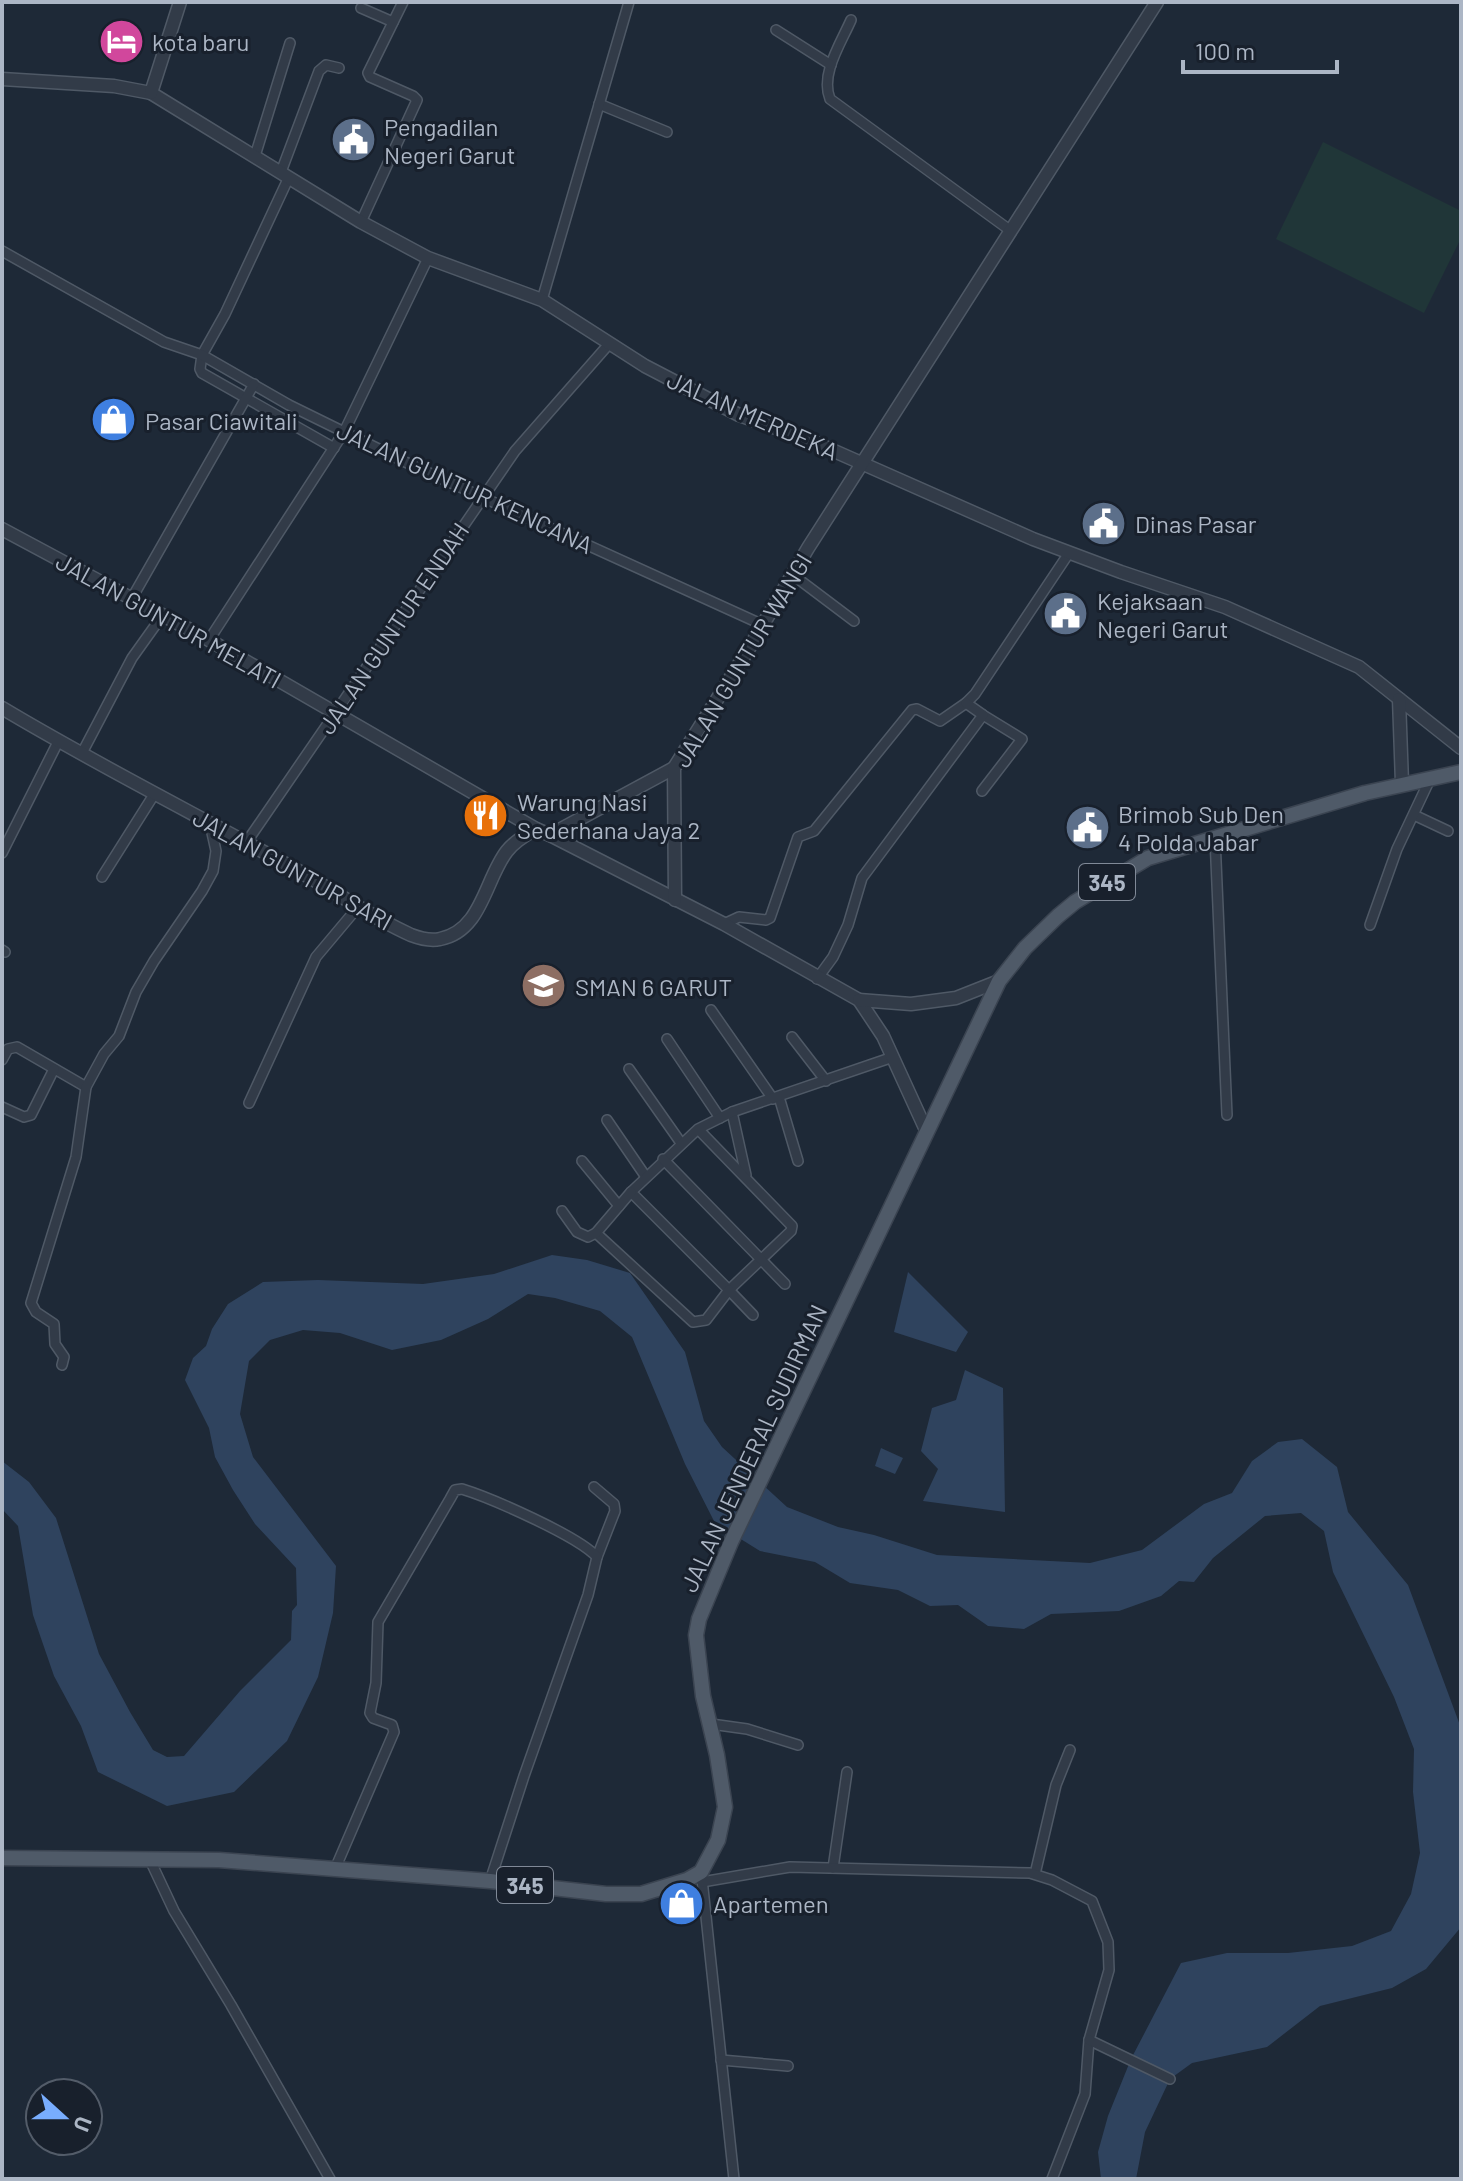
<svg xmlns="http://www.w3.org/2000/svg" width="1463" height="2181" viewBox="0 0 1463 2181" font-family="Barlow,sans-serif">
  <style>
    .green { fill: #203638 }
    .water { fill: #2f435e }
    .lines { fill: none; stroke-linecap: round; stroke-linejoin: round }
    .minor-casing { stroke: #4f5966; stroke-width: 12 }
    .tertiary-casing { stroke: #4f5966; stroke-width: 15 }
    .primary-casing { stroke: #3b4451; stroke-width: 17 }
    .minor { stroke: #323b48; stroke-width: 9 }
    .tertiary { stroke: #323b48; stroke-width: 12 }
    .primary { stroke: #4f5a68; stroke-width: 14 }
    .labels { text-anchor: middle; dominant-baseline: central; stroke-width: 6; stroke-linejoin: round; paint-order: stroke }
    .shield { fill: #18202c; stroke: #808997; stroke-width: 2 }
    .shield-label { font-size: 22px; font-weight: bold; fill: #acb6c5 }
    .poi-label { font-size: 24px; fill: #acb6c5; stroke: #18202c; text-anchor: start }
    .street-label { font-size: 24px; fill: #acb6c5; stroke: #18202c }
  </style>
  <rect width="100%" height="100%" fill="#1e2937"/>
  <!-- green -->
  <path class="green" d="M1323,142L1461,211V238L1424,313L1276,239Z"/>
  <!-- water -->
  <g class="water">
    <path d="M552,1255L587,1260L630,1273L685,1352L704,1421L722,1447L787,1507L838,1527L874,1535L937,1555L1090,1563L1142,1550L1204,1504L1232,1493L1252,1461L1278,1442L1302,1439L1337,1467L1348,1512L1408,1585L1461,1728V1927L1426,1969L1392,1988L1320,2006L1267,2047L1192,2063L1170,2079L1145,2132L1136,2179H1101L1098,2152L1108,2116L1131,2059L1181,1963L1227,1953H1288L1352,1946L1391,1931L1411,1894L1420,1853L1413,1792L1414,1749L1394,1697L1333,1572L1324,1531L1301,1513L1265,1516L1213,1558L1194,1582L1179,1581L1161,1596L1119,1611L1051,1614L1024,1629L988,1626L958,1605L930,1606L898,1590L850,1583L815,1562L760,1551L715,1523L685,1464L632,1337L600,1311L555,1298L528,1294L488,1319L441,1340L392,1350L340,1333L303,1330L270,1340L249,1361L240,1414L253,1457L336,1566L333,1613L318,1677L287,1741L234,1792L167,1806L98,1772L81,1726L54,1676L33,1615L18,1526L2,1509V1461L29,1482L56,1518L99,1654L130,1712L153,1750L167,1757L184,1756L240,1691L291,1640L292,1611L297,1605L296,1568L255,1524L233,1490L215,1457L209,1428L185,1380L193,1358L206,1346L212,1329L228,1304L263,1282L318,1280L423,1284L494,1274Z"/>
    <path d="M908,1272L968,1332L956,1352L894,1332Z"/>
    <path d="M965,1370L1003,1388L1005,1512L923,1501L938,1469L921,1451L932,1408L956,1400Z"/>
    <path d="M881,1448L903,1458L895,1474L875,1466Z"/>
  </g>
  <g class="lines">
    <defs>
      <g id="minor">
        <path d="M361,8L393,22"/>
        <path d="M851,20C841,43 820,74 830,99L1011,231"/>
        <path d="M776,30L831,65"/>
        <path d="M599,104L667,132"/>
        <path d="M255,156L290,43"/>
        <path d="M281,172L319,71L326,65L339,68"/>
        <path d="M289,177L225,314L202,355L200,369L202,373L334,448"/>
        <path d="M361,222L417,100L413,96L370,77L368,73L403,2"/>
        <path d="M2,251L164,342L202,355L289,405L403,461L763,625"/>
        <path d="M542,300L629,2"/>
        <path d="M793,575L854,621"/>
        <path d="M132,598L254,384"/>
        <path d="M209,640L344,432L428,258"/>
        <path d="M82,753L132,658L162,616"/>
        <path d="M982,791L1022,739L983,715"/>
        <path d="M1414,815L1448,831"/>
        <path d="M1215,838L1227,1115"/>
        <path d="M246,843L515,451L609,344"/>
        <path d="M2,853L58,742"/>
        <path d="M102,877L155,793"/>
        <path d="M724,924L739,917L766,920L770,918L798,837L814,831L912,710L917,709L940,721L966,703L975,694L1069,553"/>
        <path d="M1370,925L1397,849L1431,777"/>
        <path d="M2,950L5,952"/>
        <path d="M817,979L833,957L848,925L862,878L983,715L966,703"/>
        <path d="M711,1010L773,1099"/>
        <path d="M792,1037L826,1081"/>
        <path d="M667,1039L720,1118"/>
        <path d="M2,1060L8,1049L17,1047L86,1087"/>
        <path d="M629,1069L681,1143"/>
        <path d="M779,1097L798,1161"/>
        <path d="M249,1103L316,957L358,907"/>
        <path d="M2,1107L24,1117L31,1115L54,1069"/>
        <path d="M732,1112L746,1175"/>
        <path d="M607,1120L646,1177"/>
        <path d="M698,1129L792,1226L791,1231L729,1290L631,1192L698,1129L732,1112L893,1057"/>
        <path d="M663,1159L785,1284"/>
        <path d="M582,1161L619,1206"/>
        <path d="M631,1192L596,1233L693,1322L706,1320L729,1290L753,1315"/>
        <path d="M562,1211L577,1232L588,1237L596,1233"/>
        <path d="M62,1365L64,1357L55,1344L54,1324L36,1312L31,1303L76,1157L86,1087L104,1054L119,1036L136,992L154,961L202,891L213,871L216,851L210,824"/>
        <path d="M594,1487L614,1504L615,1511L597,1557"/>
        <path d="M711,1724L747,1729L798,1745"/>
        <path d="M150,1860L174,1911L231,2005L330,2179"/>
        <path d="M833,1868L847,1772"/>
        <path d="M335,1869L394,1732L392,1725L373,1718L370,1713L376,1683L378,1622L450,1499L455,1490L462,1489C491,1498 578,1536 597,1557L588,1595L524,1776L490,1881"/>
        <path d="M1035,1874L1056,1785L1070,1750"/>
        <path d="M702,1879L734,2179"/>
        <path d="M702,1882L790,1867L1030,1873L1052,1880L1092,1901L1108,1942L1109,1970L1089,2040L1085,2094L1052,2179"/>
        <path d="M1089,2040L1170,2079"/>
        <path d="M721,2060L788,2066"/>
      </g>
      <g id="tertiary">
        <path d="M2,79L114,86L151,93L361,222L428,258L542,300L645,366L739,415L807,439L1033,539L1121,572L1225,607L1359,667L1461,748"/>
        <path d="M151,93L180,2"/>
        <path d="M2,529L209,640L536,829"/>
        <path d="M1399,699L1402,783"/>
        <path d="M2,708C97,765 197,815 295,869C333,890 370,917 411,935C419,938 431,941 440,939C482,931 485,879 507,851C515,841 525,835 536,829L550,835L724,924L859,1000L883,1036L926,1130"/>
        <path d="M550,835L674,768"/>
        <path d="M675,900L674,768L748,650L808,548L1157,2"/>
        <path d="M859,1000L911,1004L956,998L999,981"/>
      </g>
      <path id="primary" d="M2,1858L219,1860L490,1881L606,1894H641L687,1880L701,1872L709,1857L718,1840L725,1807L717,1755L703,1696L696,1635L699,1619L731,1542L999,981L1025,948L1058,916L1075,902L1148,858L1365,793L1461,772"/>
    </defs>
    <!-- minor casing -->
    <use href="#minor" class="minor-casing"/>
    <!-- tertiary casing -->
    <use href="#tertiary" class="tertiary-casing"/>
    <!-- primary casing -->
    <use href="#primary" class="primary-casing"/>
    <!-- minor -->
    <use href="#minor" class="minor"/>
    <!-- tertiary -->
    <use href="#tertiary" class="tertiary"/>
    <!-- primary -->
    <use href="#primary" class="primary"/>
  </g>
  <!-- icons -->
  <defs>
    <symbol id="hotel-disc" viewBox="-11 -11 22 22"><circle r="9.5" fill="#d1479c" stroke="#18202c"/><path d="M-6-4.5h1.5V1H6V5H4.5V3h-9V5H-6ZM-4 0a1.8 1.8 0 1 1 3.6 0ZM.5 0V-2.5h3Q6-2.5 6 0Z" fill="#fff"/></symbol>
    <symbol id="civic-disc" viewBox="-11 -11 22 22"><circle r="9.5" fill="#5c6f8a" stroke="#18202c"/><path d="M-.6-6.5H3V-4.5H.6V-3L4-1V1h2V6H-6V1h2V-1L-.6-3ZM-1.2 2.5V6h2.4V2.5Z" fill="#fff"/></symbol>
    <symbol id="shop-disc" viewBox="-11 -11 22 22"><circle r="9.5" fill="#3f7fe0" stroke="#18202c"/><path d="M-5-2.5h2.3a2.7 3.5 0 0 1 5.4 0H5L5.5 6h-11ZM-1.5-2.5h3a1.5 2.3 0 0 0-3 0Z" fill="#fff"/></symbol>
    <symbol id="restaurant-disc" viewBox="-11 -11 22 22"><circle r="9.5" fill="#e8710a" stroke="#18202c"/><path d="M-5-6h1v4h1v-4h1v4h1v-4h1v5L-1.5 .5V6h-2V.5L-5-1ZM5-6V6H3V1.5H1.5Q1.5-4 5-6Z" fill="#fff"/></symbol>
    <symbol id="school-disc" viewBox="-11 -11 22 22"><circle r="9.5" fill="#8d6e63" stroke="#18202c"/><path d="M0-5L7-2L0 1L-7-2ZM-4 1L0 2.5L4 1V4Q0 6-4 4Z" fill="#fff"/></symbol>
  </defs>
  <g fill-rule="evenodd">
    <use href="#hotel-disc" x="96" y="16" width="51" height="51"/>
    <use href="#civic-disc" x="328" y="114" width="51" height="51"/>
    <use href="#shop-disc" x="88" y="394" width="51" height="51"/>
    <use href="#civic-disc" x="1078" y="498" width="51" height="51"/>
    <use href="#civic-disc" x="1040" y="588" width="51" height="51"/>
    <use href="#restaurant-disc" x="460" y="790" width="51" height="51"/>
    <use href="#civic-disc" x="1062" y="802" width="51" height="51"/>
    <use href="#school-disc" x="518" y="960" width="51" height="51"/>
    <use href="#shop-disc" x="656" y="1878" width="51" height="51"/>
  </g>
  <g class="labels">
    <!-- shield labels -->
    <g class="shield">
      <rect x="1079" y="864" width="56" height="36" rx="6"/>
      <rect x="497" y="1867" width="56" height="36" rx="6"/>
    </g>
    <g class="shield-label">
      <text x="1107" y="882">345</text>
      <text x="525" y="1885">345</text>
    </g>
    <!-- poi labels -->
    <g class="poi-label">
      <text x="152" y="41">kota baru</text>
      <text x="384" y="126">Pengadilan<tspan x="384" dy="28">Negeri Garut</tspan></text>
      <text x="145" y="420">Pasar Ciawitali</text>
      <text x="1135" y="523">Dinas Pasar</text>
      <text x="1097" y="600">Kejaksaan<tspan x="1097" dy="28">Negeri Garut</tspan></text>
      <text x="517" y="801">Warung Nasi<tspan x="517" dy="28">Sederhana Jaya 2</tspan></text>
      <text x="1118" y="813">Brimob Sub Den<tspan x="1118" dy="28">4 Polda Jabar</tspan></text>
      <text x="575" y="986">SMAN 6 GARUT</text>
      <text x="713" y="1903">Apartemen</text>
    </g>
    <!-- street labels -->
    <g class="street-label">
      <text transform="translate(753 415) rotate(24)">JALAN MERDEKA</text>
      <text transform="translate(465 487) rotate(25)">JALAN GUNTUR KENCANA</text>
      <text transform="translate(169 620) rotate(29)">JALAN GUNTUR MELATI</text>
      <text transform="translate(393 628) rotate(-56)">JALAN GUNTUR ENDAH</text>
      <text transform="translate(742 660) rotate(-59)">JALAN GUNTUR WANGI</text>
      <text transform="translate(293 869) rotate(29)">JALAN GUNTUR SARI</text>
      <text transform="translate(753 1448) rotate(-65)">JALAN JENDERAL SUDIRMAN</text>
    </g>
  </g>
  <!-- border -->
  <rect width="1463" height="2181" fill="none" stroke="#acb6c5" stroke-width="8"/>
  <!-- north arrow -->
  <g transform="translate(64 2117) rotate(111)"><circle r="38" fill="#18202c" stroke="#535c69" stroke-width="2"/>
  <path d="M0-6L14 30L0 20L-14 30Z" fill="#78adfe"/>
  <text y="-12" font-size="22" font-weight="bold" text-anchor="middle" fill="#acb6c5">U</text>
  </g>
  <!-- scale -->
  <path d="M1183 60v12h154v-12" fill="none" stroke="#acb6c5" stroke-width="4"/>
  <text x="1195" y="60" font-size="24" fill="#acb6c5" stroke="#18202c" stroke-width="6" paint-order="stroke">100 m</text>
</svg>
